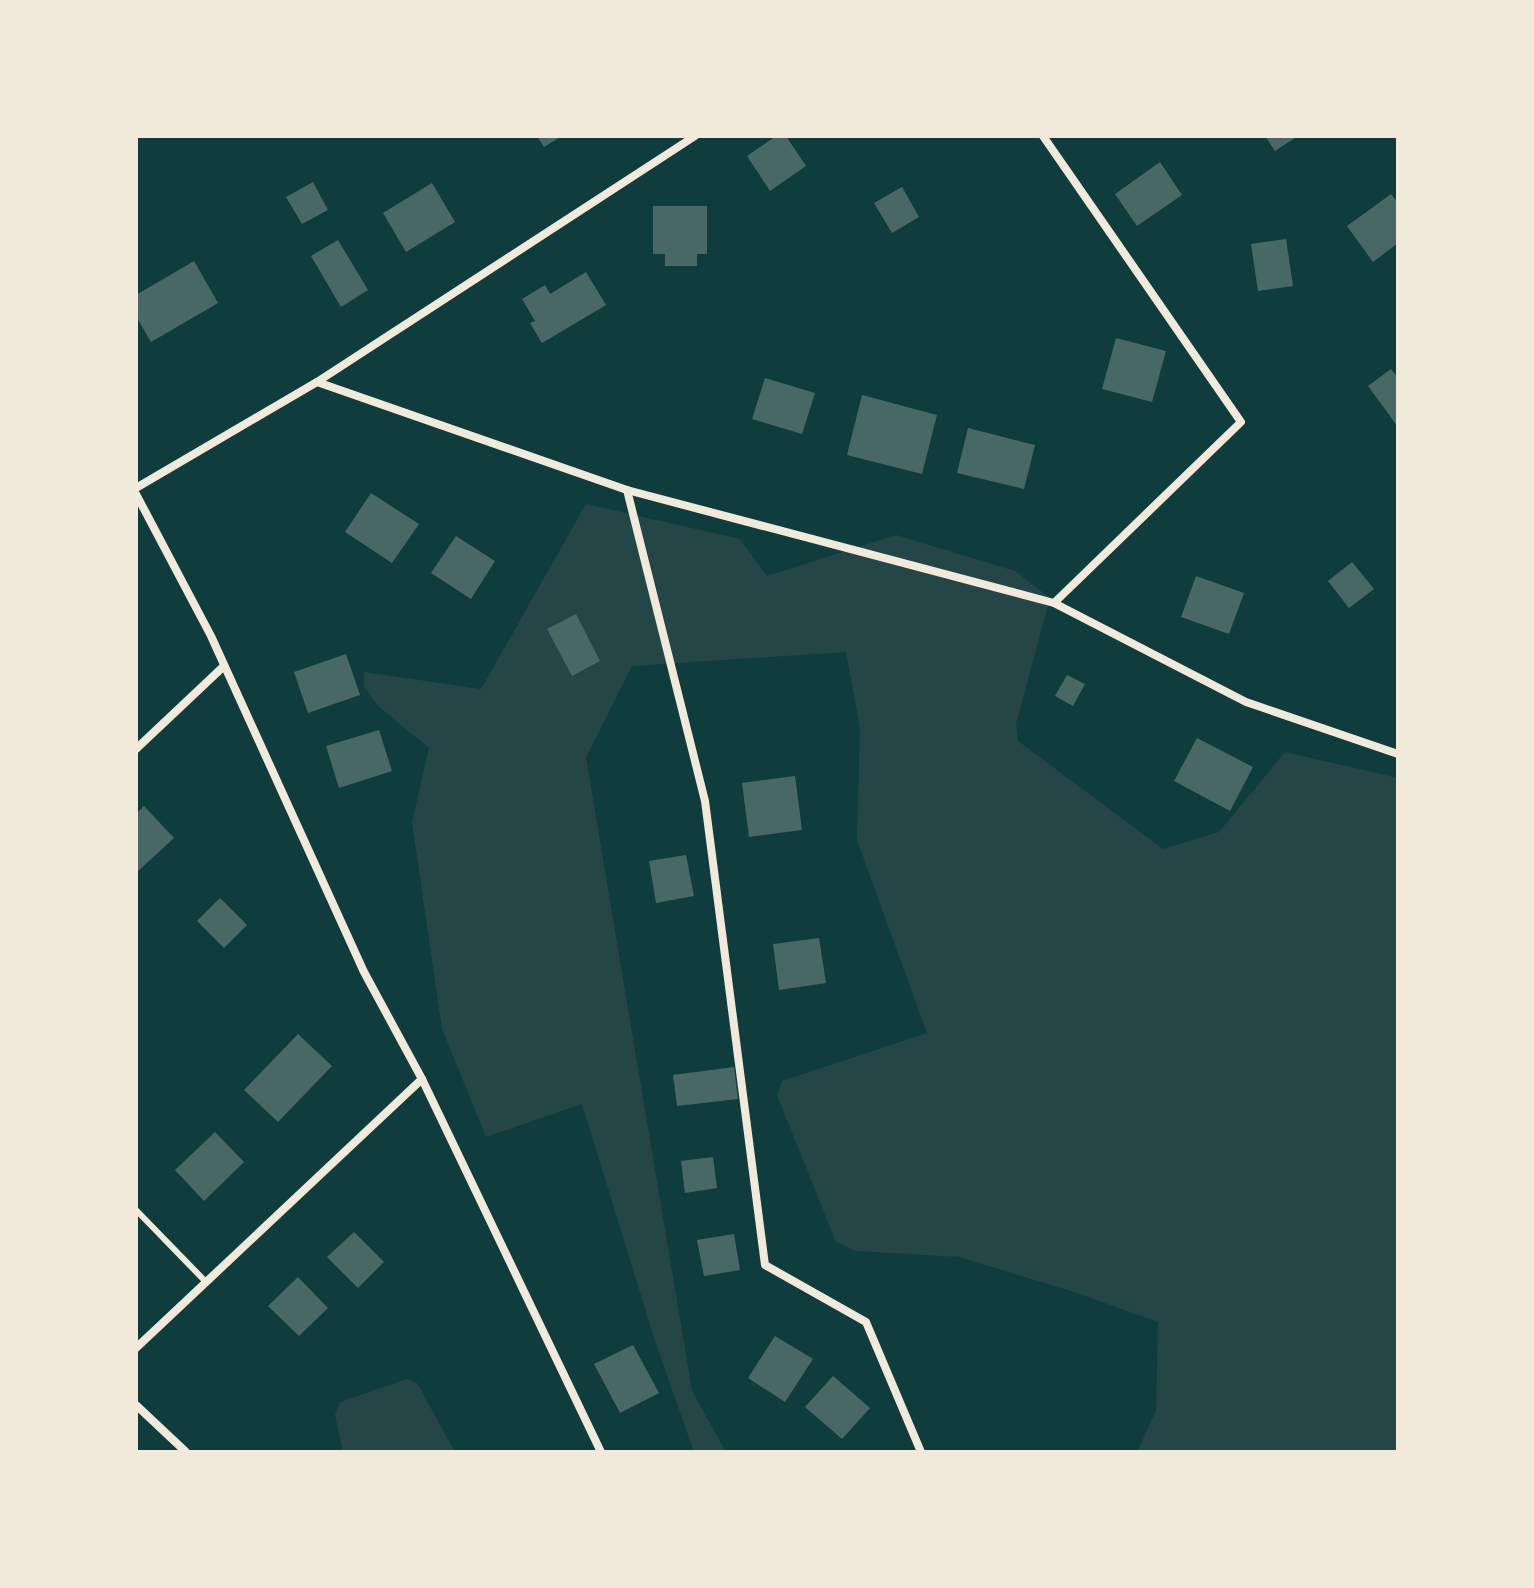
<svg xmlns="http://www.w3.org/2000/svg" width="1534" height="1588" viewBox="0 0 1534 1588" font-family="'Golos Text',sans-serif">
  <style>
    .green { fill: #244646 }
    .building { fill: #486865 }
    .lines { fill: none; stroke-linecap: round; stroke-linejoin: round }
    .service { stroke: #f1e9da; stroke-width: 6 }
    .minor { stroke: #f1e9da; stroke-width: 8 }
  </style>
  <rect width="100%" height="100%" fill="#0f3d3e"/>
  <!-- green -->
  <g class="green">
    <path d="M586,504L740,539L767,576L896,535L1015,571L1050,598L1016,724L1018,741L1163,849L1219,832L1285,752L1398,778V1452H1137L1156,1411L1158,1322L1074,1292L959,1257L856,1251L836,1242L777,1095L782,1081L927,1033L857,840L860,728L846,652L632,666L586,757L692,1391L726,1452H694L655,1341L582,1104L486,1137L442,1029L412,822L429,748L377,705L364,686V672L481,689Z"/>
    <path d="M407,1379L417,1383L455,1452H343L335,1415L340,1402Z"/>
  </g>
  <!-- building -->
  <g class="building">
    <path d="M537,136H562L544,147Z"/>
    <path d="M776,136H786L806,166L770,191L747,156Z"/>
    <path d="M1265,136H1298L1275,151Z"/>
    <path d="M1160,162L1182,195L1137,226L1115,194Z"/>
    <path d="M313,182L328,210L302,224L286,197Z"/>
    <path d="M432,183L455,222L406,252L383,213Z"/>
    <path d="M902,187L919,217L892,233L874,203Z"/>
    <path d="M1391,194L1398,203V243L1373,262L1347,226Z"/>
    <path d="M653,206H707V254H697V266H665V254H653Z"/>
    <path d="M1286,239L1293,286L1258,291L1251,244Z"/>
    <path d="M338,240L368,290L341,307L311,256Z"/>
    <path d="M194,261L218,303L151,342L136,316V295Z"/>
    <path d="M586,272L606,305L542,343L530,323L535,321L522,299L545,285L550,294Z"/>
    <path d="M1116,338L1166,351L1152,402L1102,389Z"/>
    <path d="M1391,369L1398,378V427L1368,386Z"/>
    <path d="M765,378L815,393L802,434L752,419Z"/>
    <path d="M862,395L937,415L922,474L847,455Z"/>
    <path d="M968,428L1035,445L1024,489L957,473Z"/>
    <path d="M371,493L419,524L392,563L345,532Z"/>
    <path d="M456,536L495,561L471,599L431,573Z"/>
    <path d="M1352,562L1374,589L1349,608L1328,581Z"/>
    <path d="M1196,576L1244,593L1229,634L1181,617Z"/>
    <path d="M576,614L600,661L572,676L547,629Z"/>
    <path d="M346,654L360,695L308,713L294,672Z"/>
    <path d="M1067,675L1085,684L1073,706L1055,696Z"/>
    <path d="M379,730L392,771L339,788L326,746Z"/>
    <path d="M1197,738L1253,767L1230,811L1174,781Z"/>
    <path d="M795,776L802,830L749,837L742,783Z"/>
    <path d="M144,806L174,838L136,873V814Z"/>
    <path d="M686,855L694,896L656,903L649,861Z"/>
    <path d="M220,898L247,925L224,948L197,921Z"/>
    <path d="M819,938L826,983L779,990L773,944Z"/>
    <path d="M298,1034L332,1066L278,1122L244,1090Z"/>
    <path d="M734,1067L738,1099L677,1106L673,1075Z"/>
    <path d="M215,1132L244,1162L204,1201L175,1170Z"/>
    <path d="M713,1157L717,1188L685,1193L681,1161Z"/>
    <path d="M354,1232L384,1262L358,1288L327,1257Z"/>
    <path d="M734,1234L740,1270L704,1276L697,1240Z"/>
    <path d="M298,1277L328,1308L299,1336L268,1306Z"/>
    <path d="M775,1336L813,1359L785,1402L748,1378Z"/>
    <path d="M633,1345L659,1393L620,1413L594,1364Z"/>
    <path d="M833,1376L870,1408L842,1439L805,1407Z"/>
  </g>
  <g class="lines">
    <!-- service -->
    <path class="service" d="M136,1210L205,1281"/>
    <!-- minor -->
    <g class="minor">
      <path d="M317,382L627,490L1054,603L1241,422L1043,136"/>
      <path d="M136,488L317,382L695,136"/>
      <path d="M627,490L705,801L765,1265L866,1322L921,1452"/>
      <path d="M136,494L211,636L364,972L422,1079L601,1452"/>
      <path d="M1054,603L1246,702L1398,754"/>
      <path d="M136,749L224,666"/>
      <path d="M136,1348L422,1079"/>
      <path d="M136,1405L186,1452"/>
    </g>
  </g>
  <!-- border -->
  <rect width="1534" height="1588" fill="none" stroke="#f1e9da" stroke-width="276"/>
</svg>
